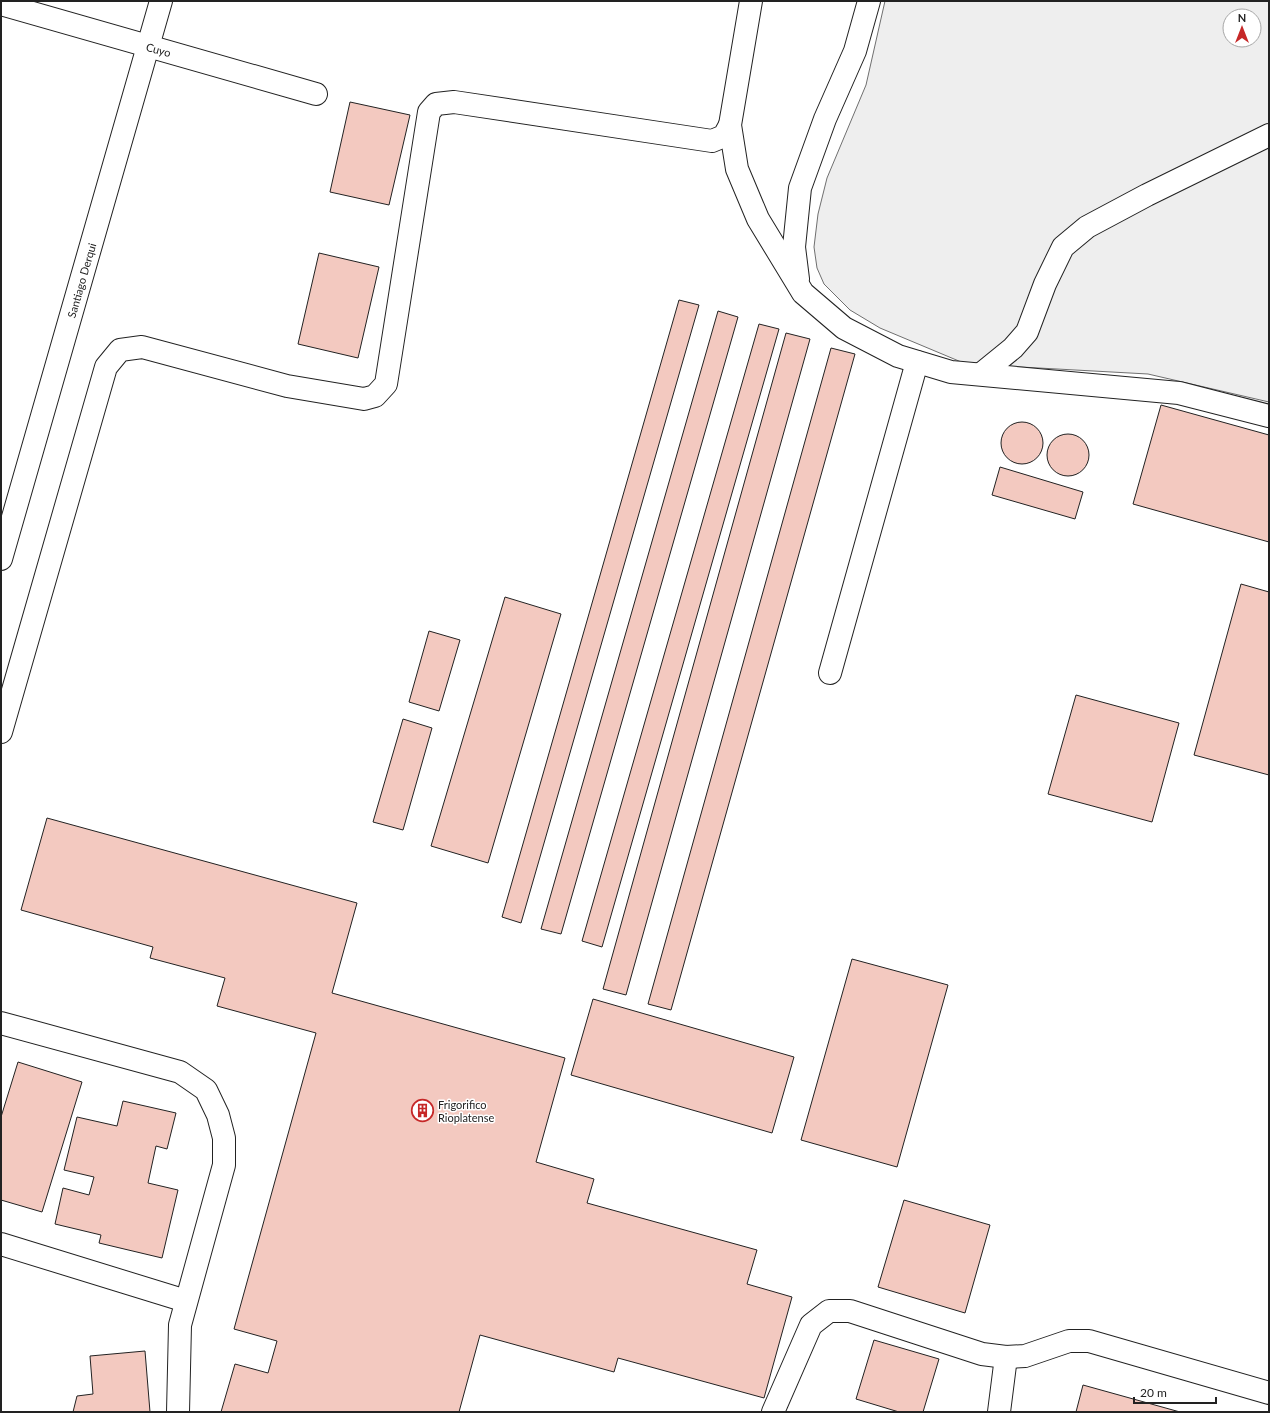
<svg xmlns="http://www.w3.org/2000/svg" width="1270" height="1413" viewBox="0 0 1270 1413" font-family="Lato,sans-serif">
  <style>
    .green { fill: #eee; stroke: #6f6f6f; fill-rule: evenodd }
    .building { fill: #f3c9c0; stroke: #222 }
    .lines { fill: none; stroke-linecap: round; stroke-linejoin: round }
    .minor-casing { stroke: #222; stroke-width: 24 }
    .minor { stroke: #fff; stroke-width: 22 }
    .labels { text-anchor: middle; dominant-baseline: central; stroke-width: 3; stroke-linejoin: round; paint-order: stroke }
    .street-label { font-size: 11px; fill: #222; stroke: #fff }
    .poi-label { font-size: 11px; fill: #222; stroke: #fff; text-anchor: start }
  </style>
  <rect width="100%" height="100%" fill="#fff"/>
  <!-- green -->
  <path class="green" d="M885,1H1269V402L1148,374L966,364L880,328L850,310L824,284L817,268L814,247L818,214L827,178L866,85ZM1230,16H1254V40H1230Z"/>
  <!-- building -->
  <g class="building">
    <path d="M350,102L410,115L389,205L330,192Z"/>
    <path d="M319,253L379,267L358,358L298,344Z"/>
    <path d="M679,300L699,305L521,923L502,917Z"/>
    <path d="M718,311L738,317L561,934L541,929Z"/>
    <path d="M759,324L779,329L602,947L582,941Z"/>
    <path d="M786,333L810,339L626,995L603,989Z"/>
    <path d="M831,348L855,354L671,1010L648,1004Z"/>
    <path d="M1161,405L1269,435V542L1133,504Z"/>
    <circle cx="1022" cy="443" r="21"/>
    <circle cx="1068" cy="455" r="21"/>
    <path d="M1000,467L1083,492L1075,519L992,495Z"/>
    <path d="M1241,584L1269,592V775L1194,755Z"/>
    <path d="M505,597L561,614L488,863L431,846Z"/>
    <path d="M429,631L460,640L439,711L409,702Z"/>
    <path d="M1076,695L1179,723L1152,822L1048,794Z"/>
    <path d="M403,719L432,728L403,830L373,822Z"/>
    <path d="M47,818L357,903L332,993L565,1058L536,1162L594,1179L587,1203L757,1250L747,1284L792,1297L764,1398L618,1358L614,1372L480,1335L459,1412H221L235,1364L268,1373L277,1341L234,1329L316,1033L217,1006L225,978L150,958L153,947L21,910Z"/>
    <path d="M852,959L948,985L897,1167L801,1140Z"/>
    <path d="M593,999L794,1057L772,1133L571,1075Z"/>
    <path d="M18,1062L82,1082L42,1212L1,1200V1117Z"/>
    <path d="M123,1101L176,1113L167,1149L156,1146L148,1183L178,1190L162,1258L99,1243L101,1235L55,1224L63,1188L89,1195L94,1177L64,1170L77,1117L117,1126Z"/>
    <path d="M904,1200L990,1225L965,1313L878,1287Z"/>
    <path d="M874,1340L939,1359L923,1412H899L856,1399Z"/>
    <path d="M145,1351L150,1412H73L77,1396L93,1394L90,1356Z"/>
    <path d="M1083,1385L1180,1412H1076Z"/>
  </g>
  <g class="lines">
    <defs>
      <g id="minor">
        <path d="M751,1L730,125L737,169L758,219L803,293L844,328L898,356L951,372L1179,393L1269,416"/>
        <path id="s1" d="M1,4L316,94"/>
        <path d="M798,279L794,247L800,188L825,119L855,51L869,1"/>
        <path d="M981,374L1013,348L1027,332L1045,284L1063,247L1087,227L1147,195L1269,135"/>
        <path id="s2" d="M1,559L161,1"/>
        <path d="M830,673L917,362"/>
        <path d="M1,732L106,367L120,350L142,347L287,386L364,399L375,396L386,384L429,112L436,104L454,102L712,141L724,136L730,125"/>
        <path d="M1,1023L180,1072L206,1090L218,1115L224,1138V1165L180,1325L178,1412"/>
        <path d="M1,1244L186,1301"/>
        <path d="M773,1412L811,1325L829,1311H850L982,1354L1006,1357L1025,1356L1069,1341H1089L1269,1393"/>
        <path d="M999,1412L1006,1357"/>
      </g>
    </defs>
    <!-- minor casing -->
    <use href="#minor" class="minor-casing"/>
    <!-- minor -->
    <use href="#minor" class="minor"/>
  </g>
  <!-- icons -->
  <defs>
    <symbol id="building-ring" viewBox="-11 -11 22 22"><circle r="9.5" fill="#fff" stroke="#c62828" stroke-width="1.5"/><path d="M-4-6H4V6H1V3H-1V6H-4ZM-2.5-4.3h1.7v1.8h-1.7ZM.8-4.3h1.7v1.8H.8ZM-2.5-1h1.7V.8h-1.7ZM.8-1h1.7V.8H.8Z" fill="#c62828"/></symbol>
  </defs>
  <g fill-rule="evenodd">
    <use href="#building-ring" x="410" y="1098" width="25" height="25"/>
  </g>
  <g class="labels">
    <!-- street labels -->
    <g class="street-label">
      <text stroke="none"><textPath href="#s1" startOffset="164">Cuyo</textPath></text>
      <text stroke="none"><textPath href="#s2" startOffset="290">Santiago Derqui</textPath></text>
    </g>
    <!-- poi labels -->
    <g class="poi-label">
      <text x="438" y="1104">Frigorifico<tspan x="438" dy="13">Rioplatense</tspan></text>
    </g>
  </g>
  <!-- border -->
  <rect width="1270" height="1413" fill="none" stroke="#222222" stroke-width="4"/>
  <!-- north arrow -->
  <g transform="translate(1242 28)"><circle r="19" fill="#ffffff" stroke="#a7a7a7"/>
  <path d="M0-3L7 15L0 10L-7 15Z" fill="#c62828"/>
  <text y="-6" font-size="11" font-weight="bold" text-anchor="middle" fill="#222222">N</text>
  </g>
  <!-- scale -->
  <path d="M1134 1397v6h82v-6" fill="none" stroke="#222222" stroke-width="2"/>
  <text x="1140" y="1397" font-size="12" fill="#222222" stroke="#ffffff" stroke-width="3" paint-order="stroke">20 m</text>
</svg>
